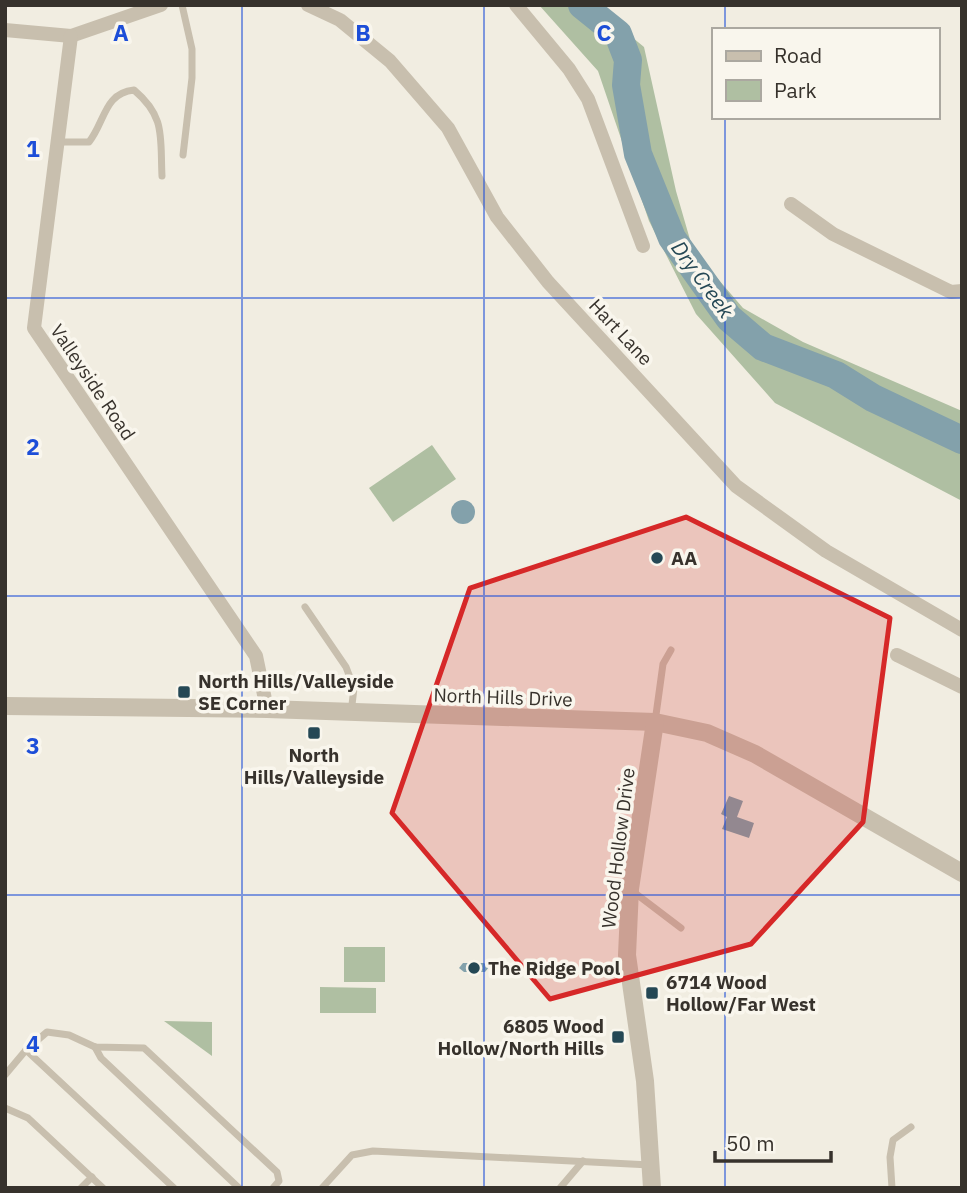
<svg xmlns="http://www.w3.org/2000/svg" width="967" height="1193" viewBox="0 0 967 1193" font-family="'IBM Plex Sans',sans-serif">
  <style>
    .green { fill: #afbfa2 }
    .water { fill: #83a1ab }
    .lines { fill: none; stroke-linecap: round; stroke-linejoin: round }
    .river { stroke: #83a1ab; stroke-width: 28 }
    .service { stroke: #c8bfae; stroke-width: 7 }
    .minor { stroke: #c8bfae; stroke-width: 14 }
    .tertiary { stroke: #c8bfae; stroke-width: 18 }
    .marked { fill: #d62828; fill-opacity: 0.2; stroke: #d62828; stroke-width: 5; stroke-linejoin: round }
    .grid { fill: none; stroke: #1d4ed8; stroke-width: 2; stroke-opacity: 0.55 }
    .poi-dot { fill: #254855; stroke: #f9f6ed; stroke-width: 2.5 }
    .labels { text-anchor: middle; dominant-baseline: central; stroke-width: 7; stroke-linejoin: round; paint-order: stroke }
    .street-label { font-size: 19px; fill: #37322c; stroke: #f9f6ed }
    .poi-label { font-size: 19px; font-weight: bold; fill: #37322c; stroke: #f9f6ed; text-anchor: start }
    .water-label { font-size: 21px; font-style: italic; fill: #254855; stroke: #f9f6ed }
    .grid-label { font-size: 23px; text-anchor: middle; font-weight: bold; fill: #1d4ed8; stroke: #f9f6ed; stroke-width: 7; stroke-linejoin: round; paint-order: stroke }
  </style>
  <rect width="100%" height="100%" fill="#f1ede1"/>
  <!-- green -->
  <g class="green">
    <path d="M539,5H593L644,47L676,191L693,250L743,308L803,342L962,411V501L775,403L696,314L649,221L598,71Z"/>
    <path d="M432,445L456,479L393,522L369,488Z"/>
    <rect x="344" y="947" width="41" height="35"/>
    <path d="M320,987L376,988V1013H320Z"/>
    <path d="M164,1021L212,1022V1056Z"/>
  </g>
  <!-- water -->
  <g class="water">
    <circle cx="463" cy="512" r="12"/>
    <path d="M729,796L743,801L737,817L754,823L749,838L722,829L727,817L721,814Z"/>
    <path d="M463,963H484L489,967L485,972H464L459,968Z"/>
  </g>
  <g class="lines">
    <!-- river -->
    <path class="river" d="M582,5L618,34L628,60L626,85L638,154L672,238L729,318L763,347L836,375L873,398L962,440"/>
    <!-- service -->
    <g class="service">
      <path d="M182,5L192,49V78L183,155"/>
      <path d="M58,142H89C105,122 104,93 134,90C166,117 160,137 162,176"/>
      <path d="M305,607L346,667L354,688L351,713"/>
      <path d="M655,722L663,664L671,650"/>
      <path d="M631,890L681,928"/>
      <path d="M95,1047L101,1058L239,1188"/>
      <path d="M26,1050L174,1188"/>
      <path d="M5,1075L26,1050L47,1032L69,1035L95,1047L144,1048L277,1172L279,1181L273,1188"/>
      <path d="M5,1108L28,1118L103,1188"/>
      <path d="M81,1188L92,1177"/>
      <path d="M322,1188L352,1155L373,1151L650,1165"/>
      <path d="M560,1188L583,1161"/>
      <path d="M892,1188L890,1157L893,1140L911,1127"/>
    </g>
    <!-- minor -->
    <g class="minor">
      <path d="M308,5L340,20L390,61L448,128L497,217L548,282L736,486L826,551L962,630"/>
      <path d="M516,5L569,69L588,99L643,246"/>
      <path d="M5,30L71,36L161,5"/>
      <path d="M71,36L34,328L256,656L267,709"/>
      <path d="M791,204L833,234L951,292L962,291"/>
      <path d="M897,655L962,687"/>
    </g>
    <!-- tertiary -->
    <g class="tertiary">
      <path d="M5,706L267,709L655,722L707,733L755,754L962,873"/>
      <path d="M652,1188L645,1081L627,955L630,889L655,722"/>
    </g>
  </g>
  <!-- marked area -->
  <path class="marked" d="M686,517L890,618L863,822L751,944L550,999L392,813L470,588Z"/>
  <!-- grid -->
  <path class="grid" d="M242,5V1188M484,5V1188M725,5V30M725,117V1188M5,298H962M5,596H962M5,895H962"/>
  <!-- markers -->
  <g class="poi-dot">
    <circle cx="657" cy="558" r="7"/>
    <rect x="177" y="685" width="14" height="14" rx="3.5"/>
    <rect x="307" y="726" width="14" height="14" rx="3.5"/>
    <circle cx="474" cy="968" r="7"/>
    <rect x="645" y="986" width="14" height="14" rx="3.5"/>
    <rect x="611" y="1030" width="14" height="14" rx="3.5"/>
  </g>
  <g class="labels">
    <!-- street labels -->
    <g class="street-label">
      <text transform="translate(621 332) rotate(47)">Hart Lane</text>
      <text transform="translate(93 382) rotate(56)">Valleyside Road</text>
      <text transform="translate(503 697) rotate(2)">North Hills Drive</text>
      <text transform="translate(618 848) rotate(-83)">Wood Hollow Drive</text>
    </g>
    <!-- poi labels -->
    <g class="poi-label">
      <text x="671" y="558">AA</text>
      <text x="198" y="681">North Hills/Valleyside<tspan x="198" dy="22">SE Corner</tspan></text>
      <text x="314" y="755" text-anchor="middle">North<tspan x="314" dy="22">Hills/Valleyside</tspan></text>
      <text x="488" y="968">The Ridge Pool</text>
      <text x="666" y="982">6714 Wood<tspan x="666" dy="22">Hollow/Far West</tspan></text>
      <text x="604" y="1026" text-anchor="end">6805 Wood<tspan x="604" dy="22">Hollow/North Hills</tspan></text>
    </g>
    <!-- water labels -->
    <g class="water-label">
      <text transform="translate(703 279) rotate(54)">Dry Creek</text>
    </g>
  </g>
  <g class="grid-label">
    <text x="121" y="41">A</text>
    <text x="363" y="41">B</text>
    <text x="604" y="41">C</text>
    <text x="33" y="157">1</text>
    <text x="33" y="455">2</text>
    <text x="33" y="754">3</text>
    <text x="33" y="1052">4</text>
  </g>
  <!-- border -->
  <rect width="967" height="1193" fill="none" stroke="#37322c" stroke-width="14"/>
  <!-- legend -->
  <rect x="712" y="28" width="228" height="91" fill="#f9f6ed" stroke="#aba8a0" stroke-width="2"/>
  <rect x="726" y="51" width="35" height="10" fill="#c8bfae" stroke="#aba8a0" stroke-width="2"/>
  <text x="774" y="63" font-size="21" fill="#37322c">Road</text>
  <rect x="726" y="80" width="35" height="21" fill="#afbfa2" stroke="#aba8a0" stroke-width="2"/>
  <text x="774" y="98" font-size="21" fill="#37322c">Park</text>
  <!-- scale -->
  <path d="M715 1151v10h116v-10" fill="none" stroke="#37322c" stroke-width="3.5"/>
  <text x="726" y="1151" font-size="21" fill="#37322c" stroke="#f9f6ed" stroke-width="5" paint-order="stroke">50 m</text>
</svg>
